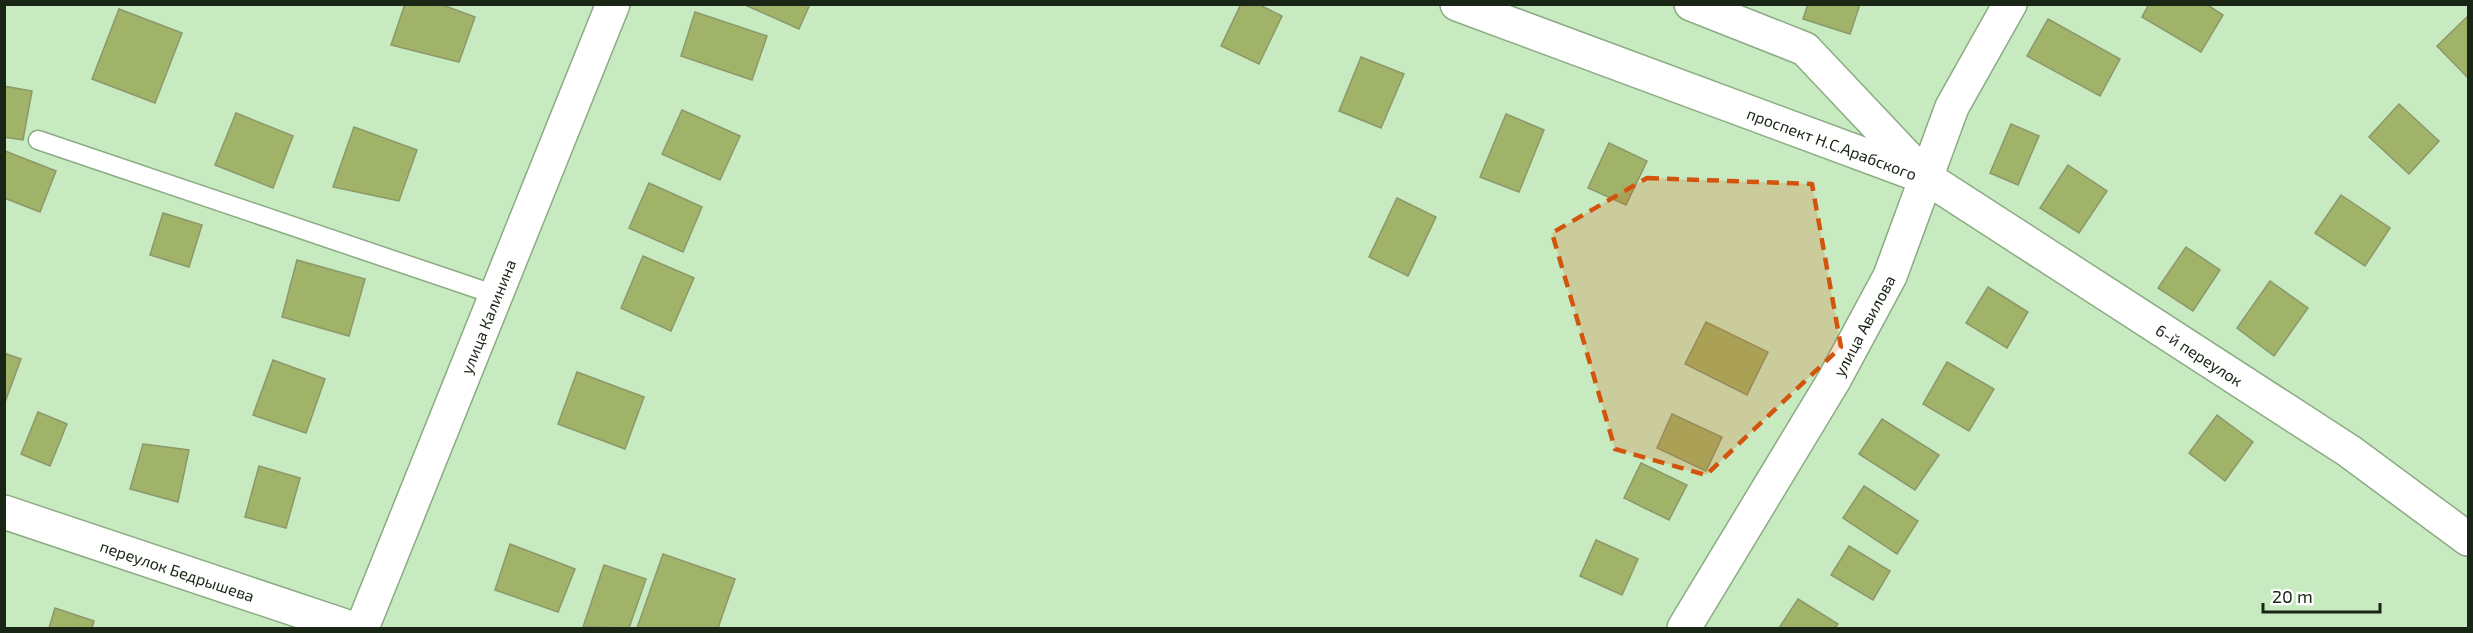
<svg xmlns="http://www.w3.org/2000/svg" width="2473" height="633" viewBox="0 0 2473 633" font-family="'Exo 2',sans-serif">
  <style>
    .building { fill: #a1b368; stroke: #8c986a; stroke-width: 1.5 }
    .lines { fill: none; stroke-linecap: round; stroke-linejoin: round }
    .service-casing { stroke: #8bab83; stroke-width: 21 }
    .minor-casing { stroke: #8bab83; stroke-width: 36 }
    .secondary-casing { stroke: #8bab83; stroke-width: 36 }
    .service { stroke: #fff; stroke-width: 18 }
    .minor { stroke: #fff; stroke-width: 33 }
    .secondary { stroke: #fff; stroke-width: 33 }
    .marked { fill: #d3540d; fill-opacity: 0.2; stroke: #d3540d; stroke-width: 4.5; stroke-dasharray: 12 8; stroke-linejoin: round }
    .labels { text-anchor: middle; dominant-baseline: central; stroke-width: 4.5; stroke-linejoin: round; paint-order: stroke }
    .street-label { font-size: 16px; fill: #192616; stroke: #fff }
  </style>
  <rect width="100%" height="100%" fill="#c8eac0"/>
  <!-- building -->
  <g class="building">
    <path d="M405,4H440L475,17L459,62L391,45Z"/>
    <path d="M743,4H810L799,29Z"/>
    <path d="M1241,4H1258L1282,16L1259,64L1221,46Z"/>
    <path d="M1808,4H1860L1850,34L1803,19Z"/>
    <path d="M2149,4H2206L2223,15L2201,52L2142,17Z"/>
    <path d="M119,9L182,33L155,103L92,79Z"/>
    <path d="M695,12L767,36L752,80L681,56Z"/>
    <path d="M2468,16V78L2437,46Z"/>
    <path d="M2048,19L2120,59L2100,96L2027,56Z"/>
    <path d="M1361,57L1404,74L1381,128L1339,111Z"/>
    <path d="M4,86L32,91L23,140L4,137Z"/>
    <path d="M2399,104L2439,141L2409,174L2369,137Z"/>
    <path d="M682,110L740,136L720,180L662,154Z"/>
    <path d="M236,113L293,136L273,188L215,165Z"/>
    <path d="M1506,114L1544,130L1519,192L1480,177Z"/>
    <path d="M2011,124L2039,136L2018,185L1990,173Z"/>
    <path d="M354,127L417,150L399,201L333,187Z"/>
    <path d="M1609,143L1647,161L1626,205L1588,188Z"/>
    <path d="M5,151L56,171L40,212L4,198Z"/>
    <path d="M2068,165L2107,191L2079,233L2040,208Z"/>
    <path d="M649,183L702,207L683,252L629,228Z"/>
    <path d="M2341,195L2390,228L2365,266L2315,233Z"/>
    <path d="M1397,198L1436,217L1408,276L1369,257Z"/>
    <path d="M163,213L202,225L189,267L150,255Z"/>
    <path d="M2186,247L2220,270L2193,311L2158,288Z"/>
    <path d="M643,256L694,278L671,331L621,308Z"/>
    <path d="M297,260L365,279L349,336L282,317Z"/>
    <path d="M2270,281L2308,308L2274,356L2237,328Z"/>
    <path d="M1988,287L2028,312L2007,348L1966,323Z"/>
    <path d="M1706,322L1768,352L1747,395L1685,364Z"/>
    <path d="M4,353L21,359L4,405Z"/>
    <path d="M273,360L325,379L306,433L253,415Z"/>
    <path d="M1947,362L1994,389L1969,431L1923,404Z"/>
    <path d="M577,372L644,397L625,449L558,424Z"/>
    <path d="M38,412L67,424L50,466L21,454Z"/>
    <path d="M1672,414L1722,437L1706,471L1657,448Z"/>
    <path d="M2217,415L2253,442L2225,481L2189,453Z"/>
    <path d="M1882,419L1939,455L1915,490L1859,454Z"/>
    <path d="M143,444L189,450L178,502L130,489Z"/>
    <path d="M1641,463L1687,485L1669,520L1624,498Z"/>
    <path d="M259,466L300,478L286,528L245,517Z"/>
    <path d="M1864,486L1918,521L1897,554L1843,518Z"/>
    <path d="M1596,540L1638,559L1622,595L1580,576Z"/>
    <path d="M510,544L575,569L558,612L495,590Z"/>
    <path d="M1849,546L1890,571L1873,600L1831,575Z"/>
    <path d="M663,554L735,579L718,628H637Z"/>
    <path d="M604,565L646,579L629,628L583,627Z"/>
    <path d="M1798,599L1838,624L1835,628H1779Z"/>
    <path d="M55,608L94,621L92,628H49Z"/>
  </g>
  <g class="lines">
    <defs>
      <path id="service" d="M38,140L496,295"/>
      <g id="minor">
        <path id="s1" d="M1457,4L1927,178L2349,451L2468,539"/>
        <path d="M1691,4L1805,49L1922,173"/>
        <path id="s2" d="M4,512L351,628"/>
        <path id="s3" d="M1684,628L1834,380L1890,276L1952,107L2010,4"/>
      </g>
      <g id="secondary">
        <path id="s4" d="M362,628L613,4"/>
      </g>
    </defs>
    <!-- service casing -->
    <use href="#service" class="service-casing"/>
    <!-- minor casing -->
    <use href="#minor" class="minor-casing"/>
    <!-- secondary casing -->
    <use href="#secondary" class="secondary-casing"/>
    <!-- service -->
    <use href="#service" class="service"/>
    <!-- minor -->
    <use href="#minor" class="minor"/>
    <!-- secondary -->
    <use href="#secondary" class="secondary"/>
  </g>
  <!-- marked area -->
  <path class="marked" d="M1647,178L1812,184L1841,347L1706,475L1615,449L1552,233Z"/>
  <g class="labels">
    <!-- street labels -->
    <g class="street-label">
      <text stroke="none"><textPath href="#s1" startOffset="400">проспект Н.С.Арабского</textPath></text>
      <text stroke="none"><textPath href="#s4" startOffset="336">улица Калинина</textPath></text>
      <text stroke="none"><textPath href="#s3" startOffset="352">улица Авилова</textPath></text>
      <text stroke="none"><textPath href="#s1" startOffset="826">6-й переулок</textPath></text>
      <text stroke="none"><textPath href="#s2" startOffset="183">переулок Бедрышева</textPath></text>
    </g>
  </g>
  <!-- border -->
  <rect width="2473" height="633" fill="none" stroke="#192616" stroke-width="12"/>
  <!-- scale -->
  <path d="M2263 603v9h117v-9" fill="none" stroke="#192616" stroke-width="3"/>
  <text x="2272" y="603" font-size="18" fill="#192616" stroke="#ffffff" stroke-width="4.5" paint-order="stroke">20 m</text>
</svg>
